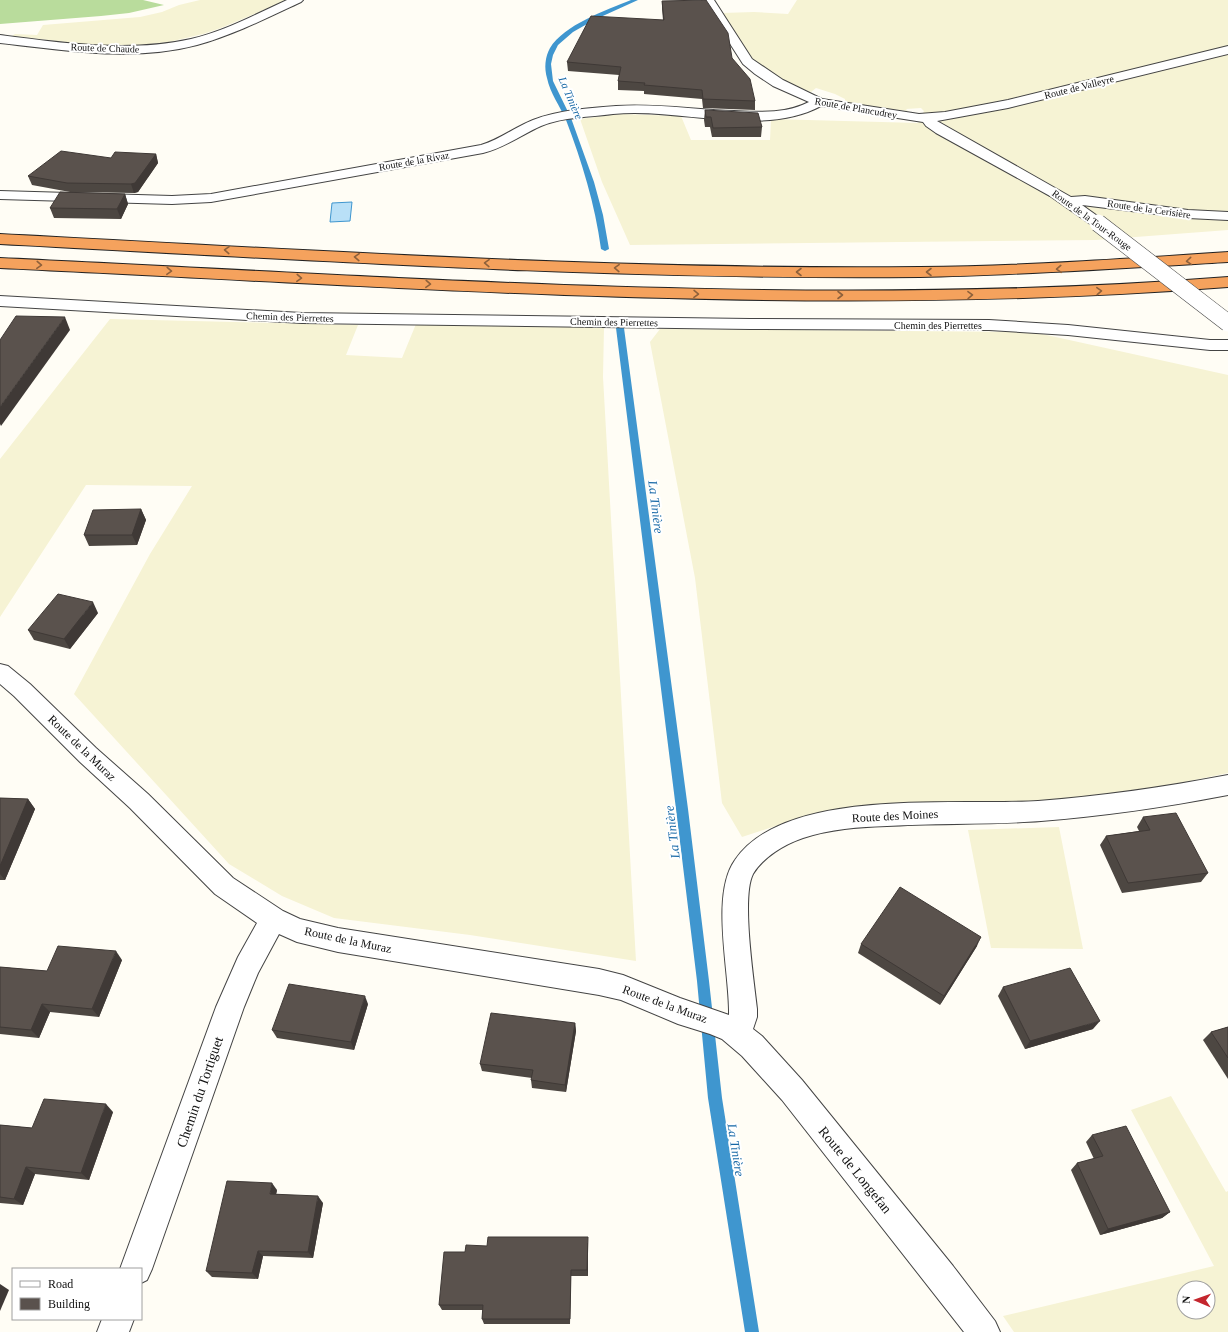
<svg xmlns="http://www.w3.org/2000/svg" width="1228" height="1332" viewBox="0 0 1228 1332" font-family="Georgia,serif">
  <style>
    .farmland { fill: #f6f3d4; fill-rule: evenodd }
    .forest { fill: #b9dc9c }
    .water { fill: #b9e0f7; stroke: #3f96cf }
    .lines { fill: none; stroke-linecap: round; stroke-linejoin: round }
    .stream { fill: #3f96cf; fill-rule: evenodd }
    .street-casing { stroke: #444; stroke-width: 2 }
    .highway-casing { stroke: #222; stroke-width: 2 }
    .street { fill: #fff; fill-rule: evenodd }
    .highway { fill: #f5a25d; fill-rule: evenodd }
    .street-bridge-casing { stroke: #444; stroke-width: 18; stroke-linecap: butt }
    .street-bridge { stroke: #fff; stroke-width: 17 }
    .wall { fill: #4d4742 }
    .shaded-wall { fill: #3f3936 }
    .building { fill: #5a524d; stroke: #3f3936 }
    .oneway { stroke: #8e613b }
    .labels { text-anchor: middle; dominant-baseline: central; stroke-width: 4; stroke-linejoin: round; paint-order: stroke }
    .far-street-label { font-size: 10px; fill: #111; stroke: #fff }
    .far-water-label { font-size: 11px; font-style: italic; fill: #1768a6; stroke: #fff }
    .street-label { font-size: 12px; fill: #111; stroke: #fff }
    .water-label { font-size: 13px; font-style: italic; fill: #1768a6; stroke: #fff }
    .near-street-label { font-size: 14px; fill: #111; stroke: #fff }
  </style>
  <rect width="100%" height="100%" fill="#fffdf5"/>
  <!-- farmland -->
  <g class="farmland">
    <path d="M200,0H287L221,28L203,34L169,42L130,46H101L12,36L15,34L37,35L43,25L140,17L162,12L179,5Z"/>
    <path d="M797,0H1228V230L1096,240L630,245L602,182L580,119L620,114L681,116L691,140H770L771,119L918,123L924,111L921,108L906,109L908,111L862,106L845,102V99L835,94L816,88L811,92L789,84L756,64L743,46L722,13L754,12L788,14Z"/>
    <path d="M110,319L358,325L346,355L402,358L416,324L604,327L603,377L636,961L470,935L334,918L282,896L229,864L74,694L150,554L192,486L86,485L0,617V459Z"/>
    <path d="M660,329L1033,332L1228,375V773L1171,785L1063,800L843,808L800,818L742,837L722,803L695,578L650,342Z"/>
    <path d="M1059,827L1083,949L991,948L968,830Z"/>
    <path d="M1171,1096L1226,1192L1228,1191V1332H1014L1003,1316L1214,1266L1131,1110ZM1184,1288H1208V1312H1184Z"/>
  </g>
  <!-- forest -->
  <path class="forest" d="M0,0H143L164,5L129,13L101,16L0,24Z"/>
  <!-- water -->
  <path class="water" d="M352,202L350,221L330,222L332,203Z"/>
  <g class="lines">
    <!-- stream -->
    <g class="stream">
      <path d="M631,0H638L594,20L573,32L558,45L553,55L551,64L553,81L571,118L594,182L603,215L609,249L605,251L601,249C595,204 582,162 566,120C560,106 550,93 547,78C544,68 545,57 550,48C564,25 606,10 631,0Z"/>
      <path d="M617,326H620L624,328L688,809L709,981L722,1098L759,1332H745L708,1098L697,981L676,809L616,328Z"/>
    </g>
    <defs>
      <g id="street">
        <path d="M287,0H303L301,2C267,18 233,35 197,45C133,62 65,50 0,43V35C63,43 128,53 191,39C225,31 256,14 287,0Z"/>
        <path d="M702,0H714L752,59L783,80L822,99L919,114L945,112L1008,100L1228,46V54L1008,108L937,121L1071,197L1085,196L1188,210L1228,212V220L1188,218L1082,205L1103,220L1106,223L1103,226L1098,228L1093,226L1050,196L936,133L926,126L923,122L821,106C761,138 678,107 613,114C590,117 563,117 541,126C521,135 504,148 483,153L211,202L172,204L0,199V191L172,196L211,194L481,145C499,140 515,127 533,120C558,110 589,108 616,106C656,103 695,110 734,111C759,112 786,114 809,102L773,86L755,74L743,64Z"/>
        <path d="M0,296L302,313L750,319L989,320L1068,325L1210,340H1228V350H1210L1068,335L989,330L750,329L302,323L0,306Z"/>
        <path d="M0,664L8,666L30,684L96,748L148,794L233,878L283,911L300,919L338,928L599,969L623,975L680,998L729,1015C730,973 710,895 735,860C785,786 958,806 1038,801C1102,796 1165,787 1228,775V795C1166,807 1104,816 1041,821C990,825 938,823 887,826C859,827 830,829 803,838C785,844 763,857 753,874C741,897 754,981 757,1009V1017L753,1029L762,1036L802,1080L953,1266L995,1321L1000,1332H964L782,1100L742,1056L722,1039L710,1034L678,1024L621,1000L599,995L338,952L297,942L279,934L258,973L244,1007L152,1269L147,1280L141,1283V1269H120L216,1007L238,957L257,923L215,894L130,808L80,762L14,696L0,684Z"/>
        <path d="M102,1319H134L129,1332H97Z"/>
      </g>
      <g id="highway">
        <path d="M0,234C306,250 613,270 920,267C1023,266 1125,259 1228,252V262C1125,268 1023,275 920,277C613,280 306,260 0,244Z"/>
        <path d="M0,258C409,277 819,309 1228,277V287C819,319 409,287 0,268Z"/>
      </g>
    </defs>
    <!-- street casing -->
    <use href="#street" class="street-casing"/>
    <!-- highway casing -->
    <use href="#highway" class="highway-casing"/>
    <!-- street -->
    <use href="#street" class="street"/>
    <!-- highway -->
    <use href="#highway" class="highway"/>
    <defs>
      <path id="street-bridge" d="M1098,223L1228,323"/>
    </defs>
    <!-- street-bridge casing -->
    <use href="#street-bridge" class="street-bridge-casing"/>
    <!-- street-bridge -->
    <use href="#street-bridge" class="street-bridge"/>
  </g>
  <!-- wall -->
  <g class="wall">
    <path d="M662,1L732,58L755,101V110L703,108L702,99L644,94V91L618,90V81L619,75L568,71L567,62L663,20L662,9Z"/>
    <path d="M705,110L762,127L761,137H712L710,127H705L704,120Z"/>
    <path d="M156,154L158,163L138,192L134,193L70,192L32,185L28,176L111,158Z"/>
    <path d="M125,194L128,204L121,219L54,218L50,208Z"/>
    <path d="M141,509L146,520L137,545L89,546L84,535Z"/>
    <path d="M98,613L70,649L34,640L28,630Z"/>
    <path d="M0,798L28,799L35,809L5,880H0Z"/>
    <path d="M1143,817L1208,873L1201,882L1122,893L1100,845L1106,836L1139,831L1137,827Z"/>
    <path d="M861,944L977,946L940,1005L858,953Z"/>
    <path d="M122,960L99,1017L50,1012L39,1038L0,1034V967L47,971Z"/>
    <path d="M1003,987L1093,1029L1025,1049L998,996Z"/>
    <path d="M368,1004L354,1050L277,1038L272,1030Z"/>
    <path d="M575,1023L576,1031L566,1092L532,1088L531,1080L532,1078L482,1071L480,1064Z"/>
    <path d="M1228,1027V1079L1203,1040L1211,1032Z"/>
    <path d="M113,1112L89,1180L35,1174L23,1205L0,1203V1125L32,1128Z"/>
    <path d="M1092,1135L1170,1212L1162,1218L1100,1235L1071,1170L1077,1163L1094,1159L1086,1142Z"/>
    <path d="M277,1190L276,1194L323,1203L313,1258L263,1256L258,1279L212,1277L206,1271Z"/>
    <path d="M588,1243V1276H571L570,1324H484L482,1319L483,1310H442L439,1305L465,1252L487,1246Z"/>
  </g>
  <!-- shaded-wall -->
  <g class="shaded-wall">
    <path d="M156,154L158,163L138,192L134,193L131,184Z"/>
    <path d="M125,194L128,204L121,219L117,209Z"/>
    <path d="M65,317L70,330L1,426L0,424V407Z"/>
    <path d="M141,509L146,520L137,545L132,535Z"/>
    <path d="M93,602L98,613L70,649L64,639Z"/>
    <path d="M28,799L35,809L5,880L0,874V866Z"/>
    <path d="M981,937L977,946L940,1005L944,996Z"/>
    <path d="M116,951L122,960L99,1017L92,1009Z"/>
    <path d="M365,996L368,1004L354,1050L351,1042Z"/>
    <path d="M42,1004L50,1012L39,1038L31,1030Z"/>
    <path d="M1100,1021L1093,1029L1025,1049L1030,1041Z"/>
    <path d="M575,1023L576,1031L566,1092L565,1085Z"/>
    <path d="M106,1104L113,1112L89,1180L81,1173Z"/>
    <path d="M26,1167L35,1174L23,1205L14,1199Z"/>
    <path d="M272,1183L277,1190L275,1200L270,1194Z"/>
    <path d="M318,1196L323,1203L313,1258L308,1252Z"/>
    <path d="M1170,1212L1162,1218L1100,1235L1108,1229Z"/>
    <path d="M588,1237V1276L587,1270Z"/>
    <path d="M258,1251L263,1256L258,1279L252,1273Z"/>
    <path d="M0,1284L9,1290L0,1311Z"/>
  </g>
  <!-- building -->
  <g class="building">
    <path d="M706,0L728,33L732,58L750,79L755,101L703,99L702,90L644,85L645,83L618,81L621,67L567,62L591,16L664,20L662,1Z"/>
    <path d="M705,110L758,113L762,127L713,128L711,117H706Z"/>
    <path d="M61,151L111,158L115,152L156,154L135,183L131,184L67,183L28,176Z"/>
    <path d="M60,192L125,194L117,209L50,208Z"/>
    <path d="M16,316L65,317L0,407V340Z"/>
    <path d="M141,509L132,535H84L93,510Z"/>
    <path d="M58,594L93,602L64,639L28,630Z"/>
    <path d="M0,798L28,799L0,866Z"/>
    <path d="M1176,813L1208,873L1128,883L1106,836L1150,830L1143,817Z"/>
    <path d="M900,887L981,937L944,996L861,944Z"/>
    <path d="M58,946L116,951L92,1009L42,1004L31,1030L0,1027V967L47,971Z"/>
    <path d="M1070,968L1100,1021L1030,1041L1003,987Z"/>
    <path d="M289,984L365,996L351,1042L272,1030Z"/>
    <path d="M491,1013L575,1023L565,1085L531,1080L533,1070L480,1064Z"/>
    <path d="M1228,1027V1058L1211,1032Z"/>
    <path d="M44,1099L106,1104L81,1173L26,1167L14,1199L0,1197V1125L32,1128Z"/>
    <path d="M1126,1126L1170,1212L1108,1229L1077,1163L1103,1156L1092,1135Z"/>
    <path d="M227,1181L272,1183L270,1194L318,1196L308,1252L258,1251L252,1273L206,1271Z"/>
    <path d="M488,1237H588L587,1270H571L570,1319H482L483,1305H439L444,1252H465L466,1245L487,1246Z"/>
  </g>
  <!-- one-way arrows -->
  <defs><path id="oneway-chevron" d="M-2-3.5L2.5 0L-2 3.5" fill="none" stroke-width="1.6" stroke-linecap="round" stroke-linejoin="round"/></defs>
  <g class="oneway">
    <use href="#oneway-chevron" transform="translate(227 250) rotate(-177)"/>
    <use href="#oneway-chevron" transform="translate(357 257) rotate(-177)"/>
    <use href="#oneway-chevron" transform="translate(1189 261) rotate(175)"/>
    <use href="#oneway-chevron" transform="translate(487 263) rotate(-178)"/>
    <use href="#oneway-chevron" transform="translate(39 265) rotate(3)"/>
    <use href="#oneway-chevron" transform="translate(617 268) rotate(-178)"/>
    <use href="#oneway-chevron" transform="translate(1059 269) rotate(177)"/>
    <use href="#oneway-chevron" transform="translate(169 271) rotate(3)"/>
    <use href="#oneway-chevron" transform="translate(799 272) rotate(-180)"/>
    <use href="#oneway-chevron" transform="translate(929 272) rotate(-180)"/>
    <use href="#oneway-chevron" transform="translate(299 278) rotate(3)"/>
    <use href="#oneway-chevron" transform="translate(428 284) rotate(3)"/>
    <use href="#oneway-chevron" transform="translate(1099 291) rotate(-3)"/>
    <use href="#oneway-chevron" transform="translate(696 294) rotate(1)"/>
    <use href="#oneway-chevron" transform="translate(840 295)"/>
    <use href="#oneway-chevron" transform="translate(970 295) rotate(-1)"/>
  </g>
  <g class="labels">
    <!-- far-street labels -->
    <g class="far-street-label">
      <text transform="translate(105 48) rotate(2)">Route de Chaude</text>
      <text transform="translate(1079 87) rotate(-14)">Route de Valleyre</text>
      <text transform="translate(856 108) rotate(10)">Route de Plancudrey</text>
      <text transform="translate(414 161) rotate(-10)">Route de la Rivaz</text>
      <text transform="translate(1149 209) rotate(8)">Route de la Cerisière</text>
      <text transform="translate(1092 220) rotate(36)">Route de la Tour-Rouge</text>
      <text transform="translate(290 317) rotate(2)">Chemin des Pierrettes</text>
      <text transform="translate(614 322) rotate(1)">Chemin des Pierrettes</text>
      <text x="938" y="325">Chemin des Pierrettes</text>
    </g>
    <!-- far-water labels -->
    <g class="far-water-label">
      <text transform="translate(571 98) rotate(67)">La Tinière</text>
    </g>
    <!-- street labels -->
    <g class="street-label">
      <text transform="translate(82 748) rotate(44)">Route de la Muraz</text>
      <text transform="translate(895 816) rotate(-3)">Route des Moines</text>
      <text transform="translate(348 940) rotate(12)">Route de la Muraz</text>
      <text transform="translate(665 1004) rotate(20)">Route de la Muraz</text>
    </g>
    <!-- water labels -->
    <g class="water-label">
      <text transform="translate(656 507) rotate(83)">La Tinière</text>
      <text transform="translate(672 832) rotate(-97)">La Tinière</text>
      <text transform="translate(736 1150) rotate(81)">La Tinière</text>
    </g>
    <!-- near-street labels -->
    <g class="near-street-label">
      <text transform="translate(200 1092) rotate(-71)">Chemin du Tortiguet</text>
      <text transform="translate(855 1170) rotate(51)">Route de Longefan</text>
    </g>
  </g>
  <!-- legend -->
  <rect x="12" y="1268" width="130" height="52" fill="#ffffff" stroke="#a0a0a0"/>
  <rect x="20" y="1281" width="20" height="6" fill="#ffffff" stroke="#a0a0a0"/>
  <text x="48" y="1288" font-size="12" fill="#111111">Road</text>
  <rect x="20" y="1298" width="20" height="12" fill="#5a524d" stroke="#a0a0a0"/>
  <text x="48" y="1308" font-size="12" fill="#111111">Building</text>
  <!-- north arrow -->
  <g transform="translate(1196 1300) rotate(272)"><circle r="19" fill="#ffffff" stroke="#a0a0a0"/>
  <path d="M0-3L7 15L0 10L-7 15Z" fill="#c4262e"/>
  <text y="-6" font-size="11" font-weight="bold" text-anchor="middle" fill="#111111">N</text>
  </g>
</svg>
